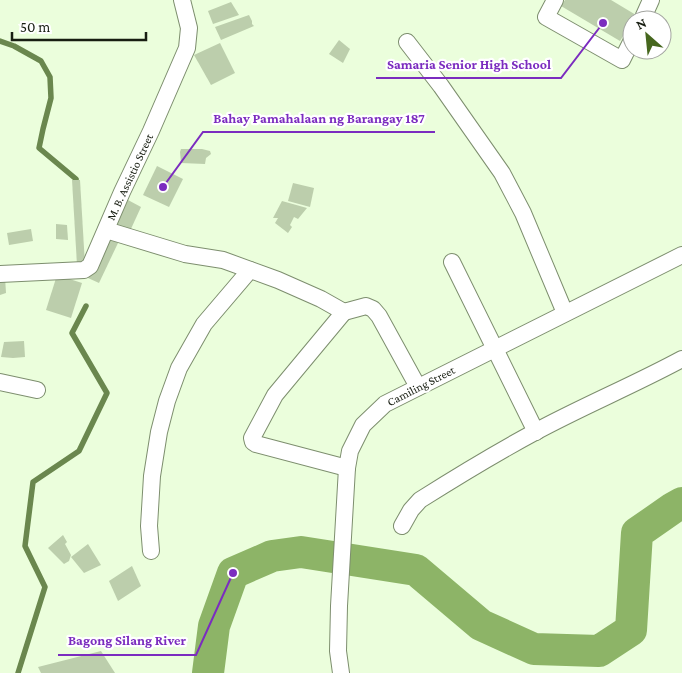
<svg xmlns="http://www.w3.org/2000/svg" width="682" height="673" viewBox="0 0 682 673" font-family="'Crimson Pro',serif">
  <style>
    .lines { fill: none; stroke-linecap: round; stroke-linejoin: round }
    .stream { stroke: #6a874e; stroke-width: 5.5 }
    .river { stroke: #8db467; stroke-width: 32 }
    .building { fill: #bcceac }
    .street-casing { stroke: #7d8e6e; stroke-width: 18 }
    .street { stroke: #fff; stroke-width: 16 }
    .labels { text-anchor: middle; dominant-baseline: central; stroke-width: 4.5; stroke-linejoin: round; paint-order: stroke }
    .street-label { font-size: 12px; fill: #181e12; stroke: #fff }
    .leader { fill: none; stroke: #7b2cbf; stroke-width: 2 }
    .callout-dot { fill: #7b2cbf; stroke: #fff; stroke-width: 2 }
    .callout-label { font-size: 14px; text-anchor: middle; font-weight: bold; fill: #7b2cbf; stroke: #fff; stroke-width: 4.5; stroke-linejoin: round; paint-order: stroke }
  </style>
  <rect width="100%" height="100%" fill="#ebfedc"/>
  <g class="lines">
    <!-- stream -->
    <g class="stream">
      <path d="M0,41L14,46L41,61L50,77L51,98L43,129L39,148L76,179"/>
      <path d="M18,673L45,587L25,546L33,482L79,451L107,393L72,333L86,306"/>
    </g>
    <!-- river -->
    <path class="river" d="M208,673L214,626L233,573L272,556L301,552L416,570L481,625L534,649L599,651L631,630L637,533L673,508L682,503"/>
  </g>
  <!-- building -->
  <g class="building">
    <path d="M565,0H611L636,15L620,41L561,6Z"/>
    <path d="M231,2L239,15L213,24L208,11Z"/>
    <path d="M249,15L252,21V24L254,26L221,40L215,27Z"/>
    <path d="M339,40L350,49L343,63L329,54Z"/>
    <path d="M220,43L235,73L211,85L194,55Z"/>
    <path d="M181,149H202L210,151L211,154L206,158L205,164L181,163L180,152Z"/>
    <path d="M157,166L183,179L169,207L143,195Z"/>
    <path d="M72,180H80L85,265H77Z"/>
    <path d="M293,183L314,188L310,207L288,201Z"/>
    <path d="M128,200L141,207L130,231L116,225Z"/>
    <path d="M282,201L307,208L298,219L294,217L290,225L292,227L288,233L275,223L278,218H273Z"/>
    <path d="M56,224L67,225L68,240L56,239Z"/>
    <path d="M31,229L33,241L9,245L7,233Z"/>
    <path d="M107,237L118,243L99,283L88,278Z"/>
    <path d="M57,275L82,283L71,318L46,310Z"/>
    <path d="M0,277H5L6,293L0,295Z"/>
    <path d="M24,341L25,357L13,358L1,357L4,342Z"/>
    <path d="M63,535L67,542L65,544L71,555L69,561L64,564L48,548Z"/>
    <path d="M88,544L101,565L84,573L71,557Z"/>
    <path d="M132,566L141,586L118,601L109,581Z"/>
    <path d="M101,651L115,673H41L38,667Z"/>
  </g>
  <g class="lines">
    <defs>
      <g id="street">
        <path d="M555,0L546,17L622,60L632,40"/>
        <path d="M642,20L651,0"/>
        <path d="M407,42L441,86L502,173L523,213L565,313"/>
        <path d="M106,230L185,254L223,260L278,280L321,299L344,312L275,395L252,438L253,442L256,444L347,468"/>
        <path d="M452,262L536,432"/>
        <path d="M0,274L84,270L90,266L122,192L151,131L187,48L189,28L182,0"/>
        <path d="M344,312L366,306L373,309L379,316L418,387"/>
        <path d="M0,382L37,390"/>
        <path d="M402,526L411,510L420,500C458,476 496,453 535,432C583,406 634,385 682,359"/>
        <path d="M151,551L149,526L152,476L159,432L167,401L179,368L204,324L250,270"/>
        <path d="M341,673L338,651L339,606L347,468L350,451L363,425L385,404L682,255"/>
      </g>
    </defs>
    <!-- street casing -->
    <use href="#street" class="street-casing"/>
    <!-- street -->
    <use href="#street" class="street"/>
  </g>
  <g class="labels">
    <!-- street labels -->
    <g class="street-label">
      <text transform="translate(130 177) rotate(-65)">M. B. Assistio Street</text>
      <text transform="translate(421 386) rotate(-27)">Camiling Street</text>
    </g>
  </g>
  <!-- callouts -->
  <path class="leader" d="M603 23L561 78H376M163 187L203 132H435M233 573L196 655H58"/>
  <g class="callout-dot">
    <circle cx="603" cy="23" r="5"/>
    <circle cx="163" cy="187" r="5"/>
    <circle cx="233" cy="573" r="5"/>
  </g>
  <g class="callout-label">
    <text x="469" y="69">Samaria Senior High School</text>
    <text x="319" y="123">Bahay Pamahalaan ng Barangay 187</text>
    <text x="127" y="645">Bagong Silang River</text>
  </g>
  <!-- north arrow -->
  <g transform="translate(647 35) rotate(333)"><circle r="24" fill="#ffffff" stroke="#a3a5a0"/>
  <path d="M0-4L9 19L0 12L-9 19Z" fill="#46671e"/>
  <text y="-8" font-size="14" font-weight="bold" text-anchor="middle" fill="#181e12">N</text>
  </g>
  <!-- scale -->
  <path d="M12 32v8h134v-8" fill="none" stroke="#181e12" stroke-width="2.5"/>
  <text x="20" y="32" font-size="15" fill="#181e12" stroke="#ffffff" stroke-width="4" paint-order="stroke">50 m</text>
</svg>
